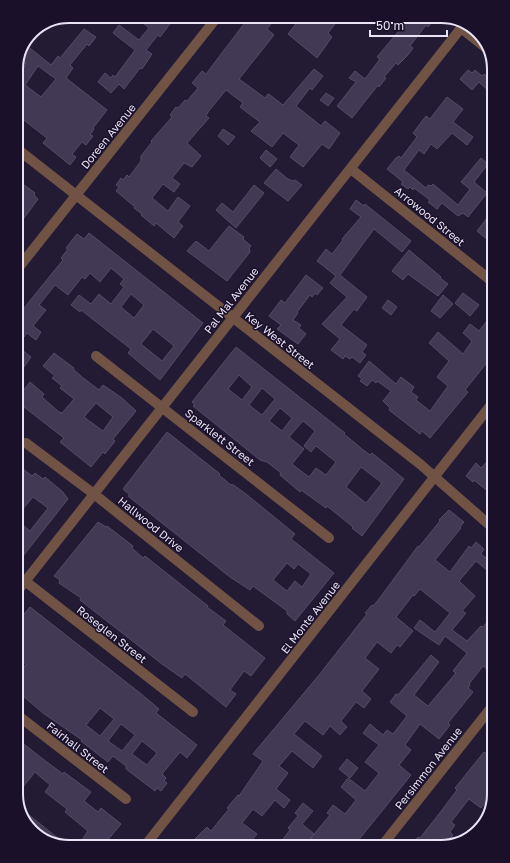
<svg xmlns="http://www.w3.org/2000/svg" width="510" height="863" viewBox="0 0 510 863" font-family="'Golos Text',sans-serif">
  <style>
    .building { fill: #423955; stroke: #554b69; fill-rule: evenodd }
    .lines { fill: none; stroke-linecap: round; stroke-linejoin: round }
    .minor { stroke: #715346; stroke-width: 10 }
    .labels { text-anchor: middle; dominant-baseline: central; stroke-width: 3; stroke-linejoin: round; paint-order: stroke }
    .street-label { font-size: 11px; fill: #e8e3f5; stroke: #1a1029 }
    .rim { fill: none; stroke: #e8e3f5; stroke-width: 2 }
  </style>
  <rect width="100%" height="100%" fill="#231a33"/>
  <!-- building -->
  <g class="building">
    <path d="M148,16H176L160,37L158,35L146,50L152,54L142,69L140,68L124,89L119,84L111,93L98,82L105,73L111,78L113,75L115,77L135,50L113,33L119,25L139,40L149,28L143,23Z"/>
    <path d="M250,16H277L267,29L274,35L239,79L265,98L268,94L270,95L283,105L314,69L323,76L312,90L310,88L296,106L321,126L325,121L340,133L329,149L322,144L303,167L290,157L299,145L283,133L272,147L251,131L260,122L240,107L243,103L226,90L208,112L206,116L209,118L187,143L201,156L192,167L184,163L172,178L180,184L174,192L163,184L152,198L168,211L178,197L190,206L178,222L183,226L174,238L156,223L154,226L141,215L142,214L134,208L135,207L116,191L119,187L116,185L121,178L123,180L127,175L129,177L141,161V156L152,142L151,141L172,117L170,115L176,107L178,108L185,100L187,101L198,88L192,83L202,71L206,74Z"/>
    <path d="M302,16H341L328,33L332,37L317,58L288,34Z"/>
    <path d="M391,16H437L428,27L426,25L410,46L413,48L408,55L398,65L396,63L384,77L386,78L379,87L378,85L352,118L337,106L356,82L349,78L355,71L365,79L380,59L377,57L403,26Z"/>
    <path d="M84,29L96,37L89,46L87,44L70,65L73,68L66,78L107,110L93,128L94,129L90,135L93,136L86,145L82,142L72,154L76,157L70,165L43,143L47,138L16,114V76L26,64L19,59L26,45L51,65L58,56L60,58ZM38,66L56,79L41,97L25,85Z"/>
    <path d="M468,70L472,73L475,70L482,76L484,74L494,82V96L479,82L472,90L460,79Z"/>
    <path d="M326,93L334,98L328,106L320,100Z"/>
    <path d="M447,97L463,109L453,122L473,137L467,145L452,133L437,149L431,144L424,154L419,150L404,170L426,188L428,185L431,186L433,184L458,205L470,189L461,182L481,158L488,164L474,182L487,193L468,217L463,213L458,216L442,203L437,209L428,202L430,200L414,188L413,190L410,187L408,189L401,184L403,182L387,169L396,158L399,156L401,158L417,137L413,133L426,116L430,119Z"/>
    <path d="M223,129L235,137L228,145L218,136Z"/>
    <path d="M266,150L277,159L270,167L260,158Z"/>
    <path d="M276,169L288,179L293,181L295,180L302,185L288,201L264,183Z"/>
    <path d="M16,179L35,193L34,195L38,199L16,229Z"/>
    <path d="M254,185L264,193L236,228L216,210L222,203L233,212Z"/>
    <path d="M356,200L364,206L365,204L411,241L402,252L374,229L340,275L367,297L357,311L354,309L341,325L367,345L362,352L366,355L360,363L352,357L350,359L345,356L343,359L331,350L340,339L322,324L347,297L330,283L336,276L317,261L326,249L332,254L343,240L342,239L361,217L350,209Z"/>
    <path d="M487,218L494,224V245L477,231Z"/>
    <path d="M229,226L244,237L243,239L251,246L249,248L250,252L227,281L187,251L196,241L209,251Z"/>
    <path d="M89,233L203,323L160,380L128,353L131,349L81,310L80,312L71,305L79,295L91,304L99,294L111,304L124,287L120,284L124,279L111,268L100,282L90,273L85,279L82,277L68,295L55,285L39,305L46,310L33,326L41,332L36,340L27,333L17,346L31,357L24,367L16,361V318L63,260L61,258L68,249L66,248L77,234L84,239ZM131,294L144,305L134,318L121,307ZM153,329L174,346L162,361L141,344Z"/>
    <path d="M409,250L441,277L440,278L448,284L438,296L408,274L403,280L392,271Z"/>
    <path d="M306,275L323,288L317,295L315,293L312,297L310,295L297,312L298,313L293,320L301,325L299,328L306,334L298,344L277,329L281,325L269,316L281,300L285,303Z"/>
    <path d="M463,293L479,305L470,316L455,303Z"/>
    <path d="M443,295L453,304L440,318L431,311Z"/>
    <path d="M388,300L397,307L391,315L382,308Z"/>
    <path d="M494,312V350L487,359L489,360L465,390L468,392L430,438L422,431L420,434L389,410L390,408L383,401L391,391L377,381L376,383L372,380L367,386L360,381L362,379L358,376L369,361L396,384L401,377L414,387L411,392L418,397L416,400L430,411L448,386L437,377L449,361L429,343L438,332L463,354L472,341L463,333L470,324L479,331Z"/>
    <path d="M236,347L345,433L344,434L362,449L370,455L372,453L404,479L362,536L352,528L353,527L327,506L326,508L301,490L300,492L280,475L281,473L267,462L260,460L193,406L195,405L192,402ZM239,375L252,387L242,400L228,389ZM262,388L275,399L262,415L249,405ZM280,408L292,418L282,431L269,421ZM303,421L315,431L304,446L311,452L316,446L336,462L326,475L316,468L309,477L292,464L304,449L289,437ZM361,467L382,483L366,503L346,487Z"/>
    <path d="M54,353L74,368L73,369L82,377L99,390L103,385L122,398L136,411L113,439L115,441L105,454L103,452L91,467L60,442L64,438L24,407L16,418V400L30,382L44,394L42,397L59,412L62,413L74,399L60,388L62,386L52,378L55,376L43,366ZM96,403L113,417L103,431L84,417Z"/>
    <path d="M167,432L220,474L219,475L231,485L232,484L246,494L295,534L291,539L334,573L295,621L287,614V611L253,586L250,590L230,577L128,496L130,495L123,489ZM287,563L294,569L298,564L311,574L302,587L295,581L287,591L273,580Z"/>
    <path d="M494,454V496L474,480L473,482L466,476L476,463L481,468Z"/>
    <path d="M19,466L32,476L35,473L43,479L45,477L63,492L68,499L23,556L16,550V533L23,525L30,531L48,508L33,497L16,517V470Z"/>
    <path d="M449,510L464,522L460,527L461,528L435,560L450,572L469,546L471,548L476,542L484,549L481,554L494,564V576L476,561L459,581L475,596L462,611L466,613L452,630L467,641L481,626L483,627L494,614V674L483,666L469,684L470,685L468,688L473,692L448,723L450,725L439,739L420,724L405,745L411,750L399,765L411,775L353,847H338L327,839L321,847L311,838L330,815L327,813L333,805L345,814L356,800L341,787L348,778L365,791L379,773L365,762L379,745L363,733L370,724L383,735L387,730L393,734L407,716L390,702L396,694L398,695L431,655L439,662L414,695L428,706L456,673L453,671L467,653L445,636L439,645L414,628L420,620L435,632L450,613L420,589L414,596L413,595L396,617L413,631L400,647L397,645L391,653L377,642L365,658L379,669L362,691L371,699L364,708L356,702L341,721L347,727L340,735L330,726L323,735L305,721L294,734L322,756L313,768L292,751L279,766L288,773L276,789L290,800L284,808L275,800L262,816L253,809L242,823L257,834L247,847H198L195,839L207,827L211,831L229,809L227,808L238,795L239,796L263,761L253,754L319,675L367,614L365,613L372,605L373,606L379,599L418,546L419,547L440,521L439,520Z"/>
    <path d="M98,522L106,527L107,526L133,546L132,548L143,558L145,556L208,606L207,607L226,621L223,625L265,658L251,676L244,671L230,690L236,694L226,707L185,674L182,678L162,664L80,600L81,598L59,583L60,580L54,576Z"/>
    <path d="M30,607L140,693L159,709L156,713L197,745L187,758L180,752L162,774L166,778L164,781L167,783L161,791L157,788L155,791L126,769V766L113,756L108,762L81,741L82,740L43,713L16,690V677L26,664L16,656V624ZM100,708L114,719L100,736L86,725ZM121,724L135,735L122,751L108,741ZM142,741L157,753L147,765L132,754Z"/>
    <path d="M16,738L43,759L63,774L64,772L91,792L84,801L98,812L101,808L121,824L102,847H77L88,831L65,812L67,809L45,792L50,785L35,772L22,788L16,783Z"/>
    <path d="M484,752L494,759V792L481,808L469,799L451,822L455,825L450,832L453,835L445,846L413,847L414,845L413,843L418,837L420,838L439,814L457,790L455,788Z"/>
    <path d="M347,759L358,768L350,778L339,769Z"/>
    <path d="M303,803L313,811L302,824L314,834L304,847H277L290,830L288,828L298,816L295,813Z"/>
    <path d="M19,807L69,847L40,838L21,817Z"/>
  </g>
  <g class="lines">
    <!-- minor -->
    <g class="minor">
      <path d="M461,28L490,51"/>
      <path d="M16,148L420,464L494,529"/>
      <path d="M351,169L494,283"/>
      <path d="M16,271L218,16"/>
      <path d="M96,356L329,538"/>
      <path d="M26,443L94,494L259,626"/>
      <path d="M16,574L193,712"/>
      <path d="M16,593L465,23"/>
      <path d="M16,714L126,799"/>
      <path d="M144,847L494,401"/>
      <path d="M381,847L494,704"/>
    </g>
  </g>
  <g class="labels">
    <!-- street labels -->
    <g class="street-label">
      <text transform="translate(108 136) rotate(-51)">Doreen Avenue</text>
      <text transform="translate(430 216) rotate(39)">Arrowood Street</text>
      <text transform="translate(231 300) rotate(-52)">Pal Mal Avenue</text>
      <text transform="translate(280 340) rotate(38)">Key West Street</text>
      <text transform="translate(220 437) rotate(38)">Sparklett Street</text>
      <text transform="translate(151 524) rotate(39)">Hallwood Drive</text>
      <text transform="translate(310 617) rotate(-52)">El Monte Avenue</text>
      <text transform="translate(112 634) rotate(38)">Roseglen Street</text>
      <text transform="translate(78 747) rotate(38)">Fairhall Street</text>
      <text transform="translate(428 768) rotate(-52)">Persimmon Avenue</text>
    </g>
  </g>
  <!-- crop -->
  <path d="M0 0H510V863H0ZM69 23H441A46 46 0 0 1 487 69V794A46 46 0 0 1 441 840H69A46 46 0 0 1 23 794V69A46 46 0 0 1 69 23Z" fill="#1a1029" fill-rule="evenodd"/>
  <path class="rim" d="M69 23H441A46 46 0 0 1 487 69V794A46 46 0 0 1 441 840H69A46 46 0 0 1 23 794V69A46 46 0 0 1 69 23Z"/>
  <!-- scale -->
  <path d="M370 30v6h77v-6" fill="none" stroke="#e8e3f5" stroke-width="2"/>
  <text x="376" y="30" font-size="12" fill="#e8e3f5" stroke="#1a1029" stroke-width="3" paint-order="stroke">50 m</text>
</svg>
